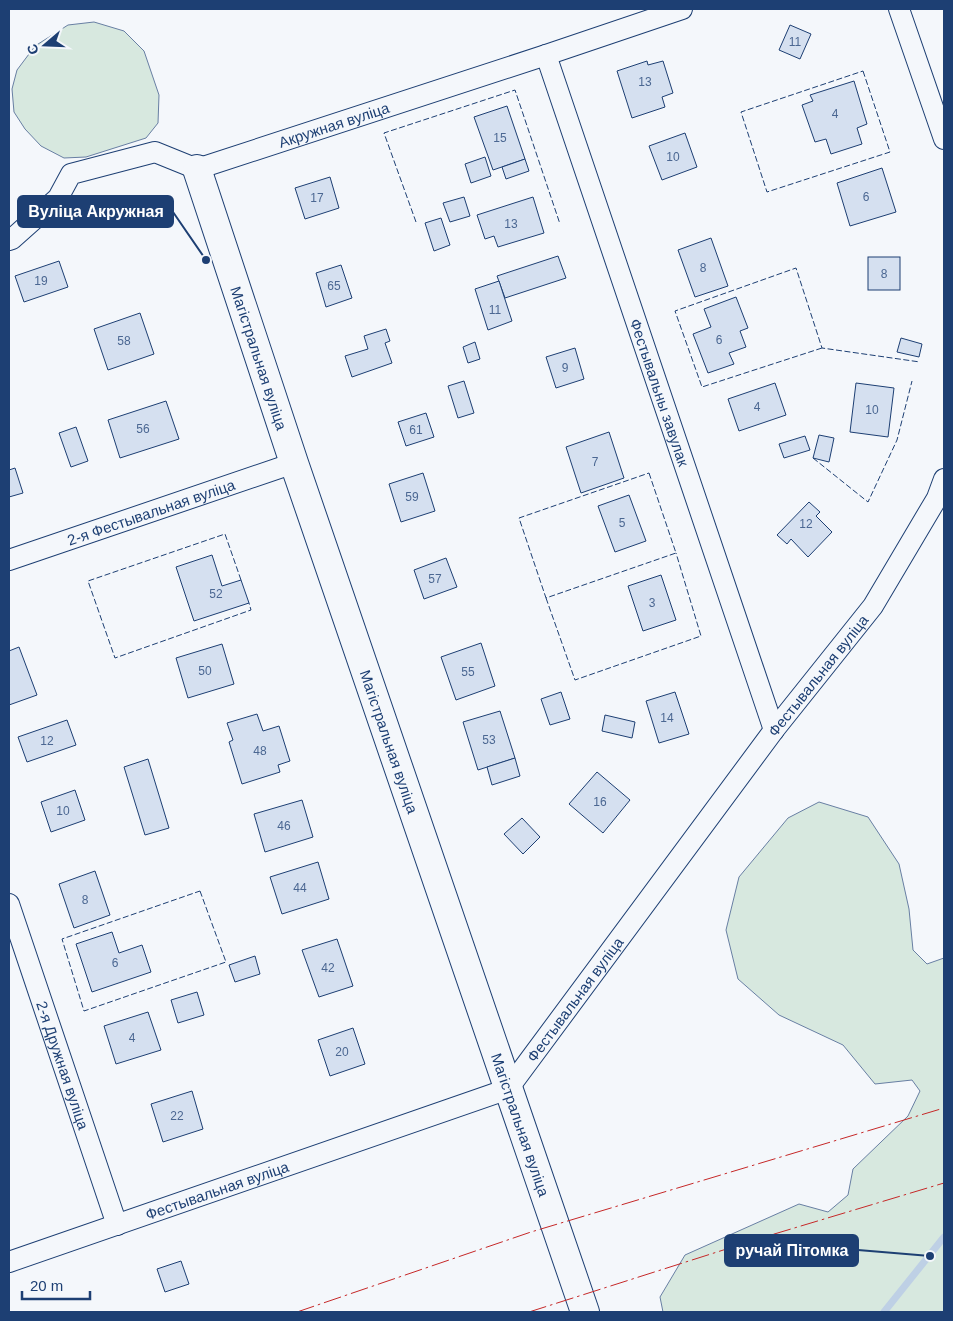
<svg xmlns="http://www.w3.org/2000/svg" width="953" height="1321" viewBox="0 0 953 1321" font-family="Helvetica,sans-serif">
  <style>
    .green { fill: #d7e8df; stroke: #687fa3 }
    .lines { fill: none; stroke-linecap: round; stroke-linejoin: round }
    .stream { stroke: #bed0e5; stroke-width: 7 }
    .building { fill: #d5e0f0; stroke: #1d3f73 }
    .street-casing { stroke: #1d3f73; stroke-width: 22 }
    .secondary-casing { stroke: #1d3f73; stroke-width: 30 }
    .street { stroke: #f4f7fb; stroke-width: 20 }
    .secondary { stroke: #f4f7fb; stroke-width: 28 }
    .fence { stroke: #1d3f73; stroke-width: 1; stroke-dasharray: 6 2.5; stroke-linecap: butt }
    .power { stroke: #c62828; stroke-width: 1; stroke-dasharray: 18 4 2.5 4; stroke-linecap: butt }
    .labels { text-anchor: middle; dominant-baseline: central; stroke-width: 4; stroke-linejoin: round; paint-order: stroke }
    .number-label { font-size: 12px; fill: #4b6792 }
    .street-label { font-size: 15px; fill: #1d3f73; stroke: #f4f7fb }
    .leader { fill: none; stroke: #1d3f73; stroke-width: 2 }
    .callout-dot { fill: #1d3f73; stroke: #f4f7fb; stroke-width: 2 }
    .callout { fill: #1d3f73; stroke: #1d3f73; stroke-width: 2 }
    .callout-label { font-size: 16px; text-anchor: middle; font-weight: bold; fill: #fff }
  </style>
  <rect width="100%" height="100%" fill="#f4f7fb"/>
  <!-- green -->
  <g class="green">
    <path d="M94,22L124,31L144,51L159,95L158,123L146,138L86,157L64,158L41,146L25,129L14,112L12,89L17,70L35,46L68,25Z"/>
    <path d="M819,802L868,817L899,864L909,909L913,950L927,964L944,958V1312H663L660,1297L685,1255L799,1204L828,1212L848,1195L853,1169L908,1116L920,1091L912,1080L875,1084L843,1045L779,1015L738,979L726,930L739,877L788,818Z"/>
  </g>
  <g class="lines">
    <!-- stream -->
    <path class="stream" d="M884,1312L944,1237"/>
  </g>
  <!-- building -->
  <g class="building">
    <path d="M790,25L811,34L800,59L779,50Z"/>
    <path d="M647,61L648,65L663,61L673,93L662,97L665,107L632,118L617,71Z"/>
    <path d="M854,81L867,124L857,128L862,144L831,154L826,139L815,142L802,105L813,101L810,95Z"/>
    <path d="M507,106L525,159L493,170L474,117Z"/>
    <path d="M685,133L697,167L662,180L649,146Z"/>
    <path d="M485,157L491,176L471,183L465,164Z"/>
    <path d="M525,159L529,171L506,179L502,167Z"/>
    <path d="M882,168L896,212L850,226L837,183Z"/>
    <path d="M330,177L339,208L305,219L295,188Z"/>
    <path d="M464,197L470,216L450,222L443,203Z"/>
    <path d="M533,197L544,233L498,247L494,236L485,239L477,215Z"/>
    <path d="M441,218L450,245L434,251L425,223Z"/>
    <path d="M711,238L728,286L695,297L678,250Z"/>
    <path d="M558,256L566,278L505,298L497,276Z"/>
    <rect x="868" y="257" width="32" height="33"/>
    <path d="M59,261L68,287L24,302L15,276Z"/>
    <path d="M341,265L352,298L326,307L316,273Z"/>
    <path d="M499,281L512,321L488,330L475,289Z"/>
    <path d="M736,297L748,328L740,331L746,347L729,353L734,364L708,373L693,334L711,327L704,309Z"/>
    <path d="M140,313L154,354L108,370L94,329Z"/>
    <path d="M386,329L390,341L385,343L392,363L352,377L345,356L368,349L364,336Z"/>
    <path d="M901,338L922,344L919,357L897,352Z"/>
    <path d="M475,342L480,359L468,363L463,347Z"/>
    <path d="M575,348L584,379L556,388L546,357Z"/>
    <path d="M464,381L474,413L458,418L448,386Z"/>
    <path d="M775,383L786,415L739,431L728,399Z"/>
    <path d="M856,383L894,388L888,437L850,432Z"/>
    <path d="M166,401L179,439L120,458L108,420Z"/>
    <path d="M426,413L434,437L406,446L398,422Z"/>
    <path d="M76,427L88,461L71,467L59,433Z"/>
    <path d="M609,432L624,478L581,493L566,447Z"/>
    <path d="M819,435L834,438L829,462L813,458Z"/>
    <path d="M805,436L810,450L784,458L779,444Z"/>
    <path d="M15,468L23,493L9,497V470Z"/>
    <path d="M423,473L435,511L401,522L389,484Z"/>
    <path d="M629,495L646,541L615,552L598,506Z"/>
    <path d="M809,502L820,512L816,516L832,532L808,557L791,539L787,544L777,535Z"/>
    <path d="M212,555L222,586L241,580L249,603L194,621L176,567Z"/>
    <path d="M446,558L457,587L424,599L414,570Z"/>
    <path d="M661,575L676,620L643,631L628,586Z"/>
    <path d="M481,643L495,686L456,700L441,657Z"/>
    <path d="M222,644L234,684L188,698L176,658Z"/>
    <path d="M19,647L37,695L9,705V651Z"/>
    <path d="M561,692L570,719L550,725L541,699Z"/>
    <path d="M675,692L689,734L659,743L646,701Z"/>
    <path d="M500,711L515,758L478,770L463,722Z"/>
    <path d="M257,714L263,731L279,726L290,761L278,765L280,772L242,784L229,742L233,740L227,723Z"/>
    <path d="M605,715L635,722L632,738L602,731Z"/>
    <path d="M67,720L76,745L27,762L18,737Z"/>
    <path d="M515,758L520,776L492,785L487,767Z"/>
    <path d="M148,759L169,828L145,835L124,767Z"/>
    <path d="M597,772L630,800L603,833L569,804Z"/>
    <path d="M75,790L85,820L51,832L41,802Z"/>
    <path d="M302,800L313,837L265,852L254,814Z"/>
    <path d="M522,818L540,837L523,854L504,834Z"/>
    <path d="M318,862L329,899L282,914L270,877Z"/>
    <path d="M95,871L110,915L74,928L59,884Z"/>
    <path d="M112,932L119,953L142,945L151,972L92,992L76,944Z"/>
    <path d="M337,939L353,986L319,997L302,950Z"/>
    <path d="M255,956L260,974L235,982L229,965Z"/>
    <path d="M197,992L204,1015L178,1023L171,1000Z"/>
    <path d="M148,1012L161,1050L116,1064L104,1026Z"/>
    <path d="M353,1028L365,1064L330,1076L318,1040Z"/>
    <path d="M192,1091L203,1129L163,1142L151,1104Z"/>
    <path d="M181,1261L189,1284L165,1292L157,1269Z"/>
  </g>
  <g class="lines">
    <defs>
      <g id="street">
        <path d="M899,9L944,139"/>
        <path id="s1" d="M546,55L774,730"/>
        <path id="s2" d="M9,240L12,239L58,198L71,174L155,152L197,169L546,55L682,9"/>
        <path id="s3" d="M9,560L294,463"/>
        <path id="s4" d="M9,904L117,1225"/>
        <path id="s5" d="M9,1262L508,1089L774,730L873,606L937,498L944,479"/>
      </g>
      <g id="secondary">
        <path id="s6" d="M197,169L294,463L585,1312"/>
      </g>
    </defs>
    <!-- street casing -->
    <use href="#street" class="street-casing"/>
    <!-- secondary casing -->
    <use href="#secondary" class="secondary-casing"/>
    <!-- street -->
    <use href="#street" class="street"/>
    <!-- secondary -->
    <use href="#secondary" class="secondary"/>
    <!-- fence -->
    <g class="fence">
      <path d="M863,71L890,152L767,192L741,112Z"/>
      <path d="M416,222L384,133L515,90L560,224"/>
      <path d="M822,348L702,387L675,311L796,268L822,348L920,362"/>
      <path d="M813,458L868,502L897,440L912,381"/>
      <path d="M649,473L676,553L546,598L519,518Z"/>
      <path d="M241,580L225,534L88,581L115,658L251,610L249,603"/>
      <path d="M546,598L575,680L701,636L676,553"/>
      <path d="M200,891L226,962L84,1011L62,939Z"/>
    </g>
    <!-- power -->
    <g class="power">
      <path d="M297,1312L531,1232L944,1108"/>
      <path d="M529,1312L761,1238L944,1183"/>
    </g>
  </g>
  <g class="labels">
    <!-- number labels -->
    <g class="number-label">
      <text x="795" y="42">11</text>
      <text x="645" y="82">13</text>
      <text x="835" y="114">4</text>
      <text x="500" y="138">15</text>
      <text x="673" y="157">10</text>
      <text x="866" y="197">6</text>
      <text x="317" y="198">17</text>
      <text x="511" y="224">13</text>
      <text x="703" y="268">8</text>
      <text x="884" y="274">8</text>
      <text x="41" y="281">19</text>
      <text x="334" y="286">65</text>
      <text x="495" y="310">11</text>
      <text x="719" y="340">6</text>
      <text x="124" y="341">58</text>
      <text x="565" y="368">9</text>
      <text x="757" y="407">4</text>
      <text x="872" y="410">10</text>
      <text x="143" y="429">56</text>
      <text x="416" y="430">61</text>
      <text x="595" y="462">7</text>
      <text x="412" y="497">59</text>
      <text x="622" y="523">5</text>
      <text x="806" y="524">12</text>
      <text x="435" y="579">57</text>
      <text x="216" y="594">52</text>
      <text x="652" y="603">3</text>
      <text x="205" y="671">50</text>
      <text x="468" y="672">55</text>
      <text x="667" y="718">14</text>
      <text x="489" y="740">53</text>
      <text x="47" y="741">12</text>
      <text x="260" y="751">48</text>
      <text x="600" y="802">16</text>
      <text x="63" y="811">10</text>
      <text x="284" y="826">46</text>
      <text x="300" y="888">44</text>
      <text x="85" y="900">8</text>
      <text x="115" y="963">6</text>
      <text x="328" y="968">42</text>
      <text x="132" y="1038">4</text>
      <text x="342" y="1052">20</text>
      <text x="177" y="1116">22</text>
    </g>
    <!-- street labels -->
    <g class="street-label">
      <text stroke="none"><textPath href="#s2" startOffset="368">Акружная вуліца</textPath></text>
      <text stroke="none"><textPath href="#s6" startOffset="199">Магістральная вуліца</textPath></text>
      <text stroke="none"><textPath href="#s1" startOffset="356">Фестывальны завулак</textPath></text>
      <text stroke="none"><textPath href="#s3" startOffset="150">2-я Фестывальная вуліца</textPath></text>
      <text stroke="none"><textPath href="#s5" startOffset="1045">Фестывальная вуліца</textPath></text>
      <text stroke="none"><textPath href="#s6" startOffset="604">Магістральная вуліца</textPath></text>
      <text stroke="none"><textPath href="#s5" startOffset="640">Фестывальная вуліца</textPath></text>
      <text stroke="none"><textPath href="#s4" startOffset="170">2-я Дружная вуліца</textPath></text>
      <text stroke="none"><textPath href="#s6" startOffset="1009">Магістральная вуліца</textPath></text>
      <text stroke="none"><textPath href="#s5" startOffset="220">Фестывальная вуліца</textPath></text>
    </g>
  </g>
  <!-- callouts -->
  <path class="leader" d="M206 260L173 212M930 1256L858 1250"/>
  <g class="callout-dot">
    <circle cx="206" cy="260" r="5"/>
    <circle cx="930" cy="1256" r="5"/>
  </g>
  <g class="callout">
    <rect x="18" y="196" width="155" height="31" rx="5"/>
    <rect x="725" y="1235" width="133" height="31" rx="5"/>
  </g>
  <g class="callout-label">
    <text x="96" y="217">Вуліца Акружная</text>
    <text x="792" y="1256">ручай Пітомка</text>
  </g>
  <!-- border -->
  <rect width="953" height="1321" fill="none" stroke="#1d3f73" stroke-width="20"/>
  <!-- north arrow -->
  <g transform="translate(45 45) rotate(251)" stroke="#f4f7fb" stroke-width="4" paint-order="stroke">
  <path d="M0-4L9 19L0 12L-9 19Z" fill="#1d3f73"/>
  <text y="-8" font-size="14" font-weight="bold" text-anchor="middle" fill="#1d3f73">С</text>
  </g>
  <!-- scale -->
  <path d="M22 1291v8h68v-8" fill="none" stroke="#1d3f73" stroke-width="2.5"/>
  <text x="30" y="1291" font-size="15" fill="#1d3f73" stroke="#f4f7fb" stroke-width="4" paint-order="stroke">20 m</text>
</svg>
